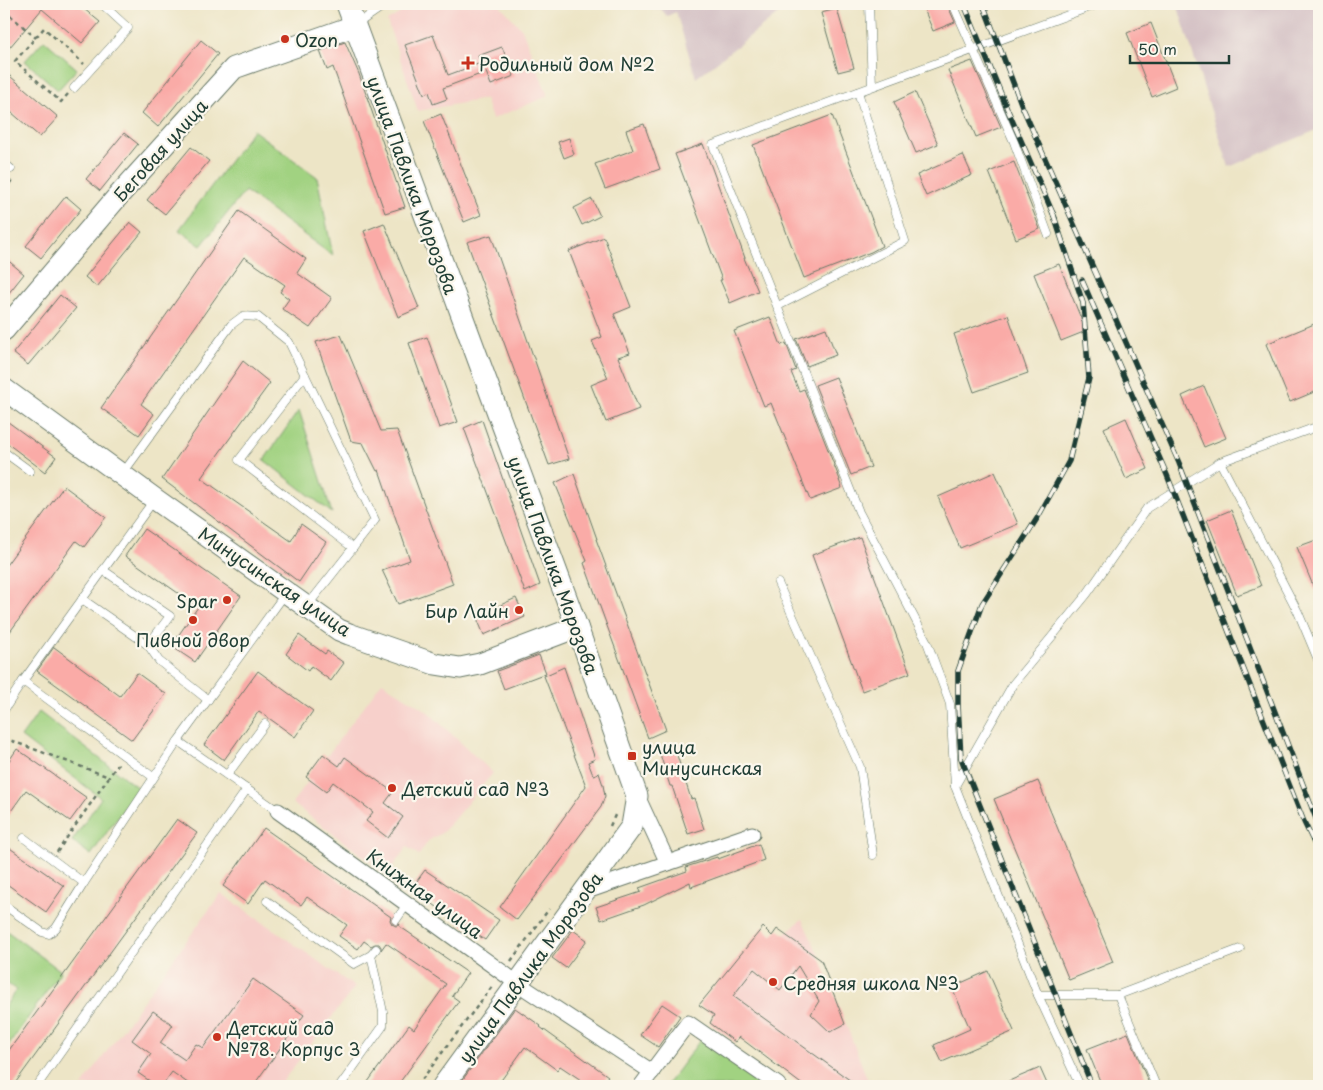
<svg xmlns="http://www.w3.org/2000/svg" width="1323" height="1090" viewBox="0 0 1323 1090" font-family="'Playpen Sans',sans-serif">
  <style>
    .built { fill: #f7d0cb }
    .industrial { fill: #d2bec2 }
    .green { fill: #a1d281; stroke: #60885a }
    .building { fill: #faaba7 }
    .lines { fill: none; stroke-linecap: round; stroke-linejoin: round }
    .lane-casing { stroke: #677867; stroke-width: 9 }
    .street-casing { stroke: #677867; stroke-width: 17 }
    .secondary-casing { stroke: #677867; stroke-width: 23 }
    .path { stroke: #677867; stroke-width: 2.5; stroke-dasharray: 4 4; stroke-linecap: butt }
    .lane { stroke: #fff; stroke-width: 8 }
    .street { stroke: #fff; stroke-width: 15 }
    .secondary { stroke: #fff; stroke-width: 21 }
    .rail-casing { stroke: #1f3d34; stroke-width: 5.5 }
    .rail { stroke: #fbf7ec; stroke-width: 4; stroke-dasharray: 11; stroke-linecap: butt }
    .poi-dot { fill: #c8321e; stroke: #fbf7ec; stroke-width: 2 }
    .labels { text-anchor: middle; dominant-baseline: central; stroke-width: 4.5; stroke-linejoin: round; paint-order: stroke }
    .poi-label { font-size: 18px; fill: #1f3d34; stroke: #fbf7ec; text-anchor: start }
    .street-label { font-size: 18px; fill: #1f3d34; stroke: #fbf7ec }
  </style>
  <rect width="100%" height="100%" fill="#fbf7ec"/>
  <filter id="ink" filterUnits="userSpaceOnUse"><feTurbulence type="fractalNoise" baseFrequency=".02" numOctaves="2"/><feDisplacementMap in="SourceGraphic" scale="10" xChannelSelector="R" yChannelSelector="G"/><feConvolveMatrix kernelMatrix="1 2 1 2 8 2 1 2 1" color-interpolation-filters="sRGB"/></filter>
  <filter id="wash" filterUnits="userSpaceOnUse"><feTurbulence type="fractalNoise" baseFrequency=".0096" numOctaves="4" result="noise"/><feDisplacementMap in="SourceGraphic" scale="20" xChannelSelector="R" yChannelSelector="G"/><feGaussianBlur stdDeviation="1.12" result="paint"/><feColorMatrix in="noise" values="0 0 0 0 0 0 0 0 0 0 0 0 0 0 0 0 0 1.4 0 .05"/><feComposite in="paint" operator="in"/></filter>
  <g filter="url(#wash)">
    <rect width="100%" height="100%" fill="#ede5c6"/>
    <!-- built -->
    <g class="built">
      <path d="M415,4H499L522,29L548,96L492,119L485,99L418,111L387,21Z"/>
      <path d="M382,682L428,712L493,773L443,832L428,841L419,855L407,847L387,874L292,803Z"/>
      <path d="M221,893L355,987L279,1086H82Z"/>
      <path d="M802,919L821,960L870,1086H804L739,1037L735,1042L710,1023L714,1015L699,1005L763,927L772,935L777,929L785,934Z"/>
    </g>
    <!-- industrial -->
    <g class="industrial">
      <path d="M651,4H791L696,78L676,12L667,16L661,9L652,8Z"/>
      <path d="M1177,4H1319V129L1229,167Z"/>
    </g>
    <!-- green -->
    <g class="green">
      <path d="M44,40L77,69L58,90L25,61Z"/>
      <path d="M253,130L317,177L333,256L245,191L201,246L179,230Z"/>
      <path d="M299,410L332,513L264,460Z"/>
      <path d="M39,712L138,788L91,855L72,841L101,798L21,737Z"/>
      <path d="M4,929L61,971L4,1052V1008L16,990L4,981Z"/>
      <path d="M704,1035L773,1086H666Z"/>
    </g>
    <g id="blocks">
      <!-- building -->
      <g class="building">
        <path d="M4,4H78L100,22L82,43L42,9L4,54Z"/>
        <path d="M922,4H947L955,22L933,31Z"/>
        <path d="M837,9L854,68L838,72L821,13Z"/>
        <path d="M1151,23L1176,87L1152,97L1127,33Z"/>
        <path d="M433,35L448,75L481,63L478,56L502,47L514,76L491,85L486,72L443,88L447,99L433,104L429,92L424,94L405,45Z"/>
        <path d="M201,40L218,54L158,127L142,113Z"/>
        <path d="M345,42L359,74L405,207L385,213L333,67L327,70L320,51Z"/>
        <path d="M972,61L1001,127L976,137L948,70Z"/>
        <path d="M4,71L58,117L40,137L4,106Z"/>
        <path d="M915,92L938,144L916,153L894,102Z"/>
        <path d="M441,114L481,215L464,222L424,121Z"/>
        <path d="M832,115L882,246L871,252L804,278L753,145Z"/>
        <path d="M644,124L660,169L605,189L595,164L633,150L626,130Z"/>
        <path d="M124,133L138,144L100,191L86,179Z"/>
        <path d="M569,138L574,154L564,158L558,142Z"/>
        <path d="M703,144L745,258H744L758,291L730,303L720,280H722L675,154Z"/>
        <path d="M191,147L209,161L165,214L147,200Z"/>
        <path d="M963,155L972,175L926,196L917,175Z"/>
        <path d="M1014,162L1040,229L1016,239L989,172Z"/>
        <path d="M66,196L81,209L41,258L26,246Z"/>
        <path d="M592,199L600,216L582,225L574,208Z"/>
        <path d="M239,211L306,259L297,273L332,298L310,328L282,309L289,299L280,292L285,285L244,257L141,404L154,414L139,435L101,408Z"/>
        <path d="M130,222L142,232L97,287L85,277Z"/>
        <path d="M384,223L419,308L398,317L364,231Z"/>
        <path d="M491,235L569,459L549,465L467,242Z"/>
        <path d="M604,237L631,307L614,314L630,353L618,357L639,409L606,422L591,385L608,378L592,341L602,337L569,251Z"/>
        <path d="M4,257L24,274L4,299Z"/>
        <path d="M1059,264L1086,331L1061,341L1034,274Z"/>
        <path d="M60,295L76,308L28,365L13,353Z"/>
        <path d="M1008,315L1028,373L974,392L954,334Z"/>
        <path d="M770,317L781,345L786,343L796,370L791,372L799,391L804,389L840,480H839L842,488L810,500L771,403L764,406L734,331Z"/>
        <path d="M1319,322V390L1290,402L1266,344Z"/>
        <path d="M826,328L836,355L807,366L796,339Z"/>
        <path d="M341,335L381,431L397,430L453,584L398,604L382,570L410,560L379,470L377,471L363,443L351,441L316,342Z"/>
        <path d="M427,337L458,422L439,428L409,343Z"/>
        <path d="M243,361L270,383L201,478L291,541L301,524L326,542L299,582L162,479Z"/>
        <path d="M836,377L871,467L851,475L815,385Z"/>
        <path d="M1204,386L1226,438L1204,447L1182,396Z"/>
        <path d="M1126,418L1148,469L1126,479L1104,428Z"/>
        <path d="M4,419L56,457L45,472L4,441Z"/>
        <path d="M482,420L540,585L525,592L464,428Z"/>
        <path d="M995,472L1018,524L960,548L938,497Z"/>
        <path d="M574,474L597,539H596L666,730L648,738L584,563L587,561L555,483Z"/>
        <path d="M64,486L106,517L84,547L76,541L4,640V568Z"/>
        <path d="M1231,510L1261,586L1237,595L1207,520Z"/>
        <path d="M144,529L241,596L195,662L171,646L198,607L125,556Z"/>
        <path d="M860,537L910,673L862,691L812,555Z"/>
        <path d="M1319,539V600L1297,547Z"/>
        <path d="M516,598L525,617L484,635L476,616Z"/>
        <path d="M299,635L325,654L327,651L344,663L331,681L311,666L308,671L286,654Z"/>
        <path d="M54,647L120,696L137,673L166,694L132,740L37,671Z"/>
        <path d="M539,655L546,673L504,689L497,671Z"/>
        <path d="M564,667L595,759L588,762L593,775L599,773L603,785L605,796L601,807L517,920L500,907L586,786L544,676Z"/>
        <path d="M258,671L313,711L295,737L259,711L224,760L204,745Z"/>
        <path d="M17,749L87,798L70,821L26,790L4,821V768Z"/>
        <path d="M675,749L691,799L694,798L704,829L688,834L672,786H670L660,754Z"/>
        <path d="M323,754L339,766L345,757L393,792L385,803L403,817L388,838L366,821L373,812L333,782L326,792L306,777Z"/>
        <path d="M1038,781L1113,962L1069,980L994,799Z"/>
        <path d="M177,819L197,833L13,1086H4V1057Z"/>
        <path d="M264,828L391,917L390,920L392,924L396,926L400,924L399,926L468,973L452,996L459,1001L397,1086H365L409,1025L414,1029L446,984L386,943L381,950V947L379,944H375L371,946L364,941L358,949L339,936L347,925L307,897L301,905L265,879L248,904L223,886Z"/>
        <path d="M4,844L64,886L46,912L4,882Z"/>
        <path d="M759,844L764,860L691,887L690,882L644,905L601,920L596,907L641,892L639,888L687,871L686,867L717,857L718,859Z"/>
        <path d="M425,870L499,920L485,940L411,889Z"/>
        <path d="M763,927L772,936L777,929L821,960L845,1024L830,1032L811,1014L819,1001L798,966L780,990L754,969L733,996L858,1086H804L739,1037L735,1042L710,1023L714,1015L699,1005Z"/>
        <path d="M573,930L587,940L566,968L552,958Z"/>
        <path d="M988,971L1014,1031L942,1062L934,1045L970,1029L952,987Z"/>
        <path d="M253,979L304,1015L253,1086H192L172,1072L162,1086H157L138,1073L151,1054L132,1040L153,1011L173,1025L160,1043L185,1060L196,1044L203,1048Z"/>
        <path d="M662,1004L680,1016L658,1047L640,1035Z"/>
        <path d="M515,1008L541,1026L540,1027L608,1076L600,1086H590L560,1066L557,1070L525,1047L497,1086H458Z"/>
        <path d="M1128,1033L1150,1086H1102L1087,1049Z"/>
        <path d="M1040,1068L1048,1086H997Z"/>
      </g>
    </g>
  </g>
  <g filter="url(#ink)">
    <use href="#blocks" fill-opacity="0" stroke="#677867" stroke-width="1"/>
    <g class="lines">
      <defs>
        <g id="lane">
          <path d="M869,4L872,86"/>
          <path d="M953,4L1014,142L1048,234"/>
          <path d="M357,24L386,4"/>
          <path d="M74,88L128,28L102,4"/>
          <path d="M4,163L11,169"/>
          <path d="M778,306L905,241L858,92"/>
          <path d="M305,375L239,460L353,548"/>
          <path d="M4,452L30,471"/>
          <path d="M1220,462L1298,612L1319,662"/>
          <path d="M123,473L231,325L243,316L258,317L289,342L375,520L308,605"/>
          <path d="M103,570L170,616L148,645"/>
          <path d="M778,583L860,767L873,855"/>
          <path d="M82,599L148,645L159,661L208,700"/>
          <path d="M23,681L154,500"/>
          <path d="M4,710L23,681L153,777"/>
          <path d="M178,741L278,811"/>
          <path d="M227,775L265,724"/>
          <path d="M955,786L1013,684L1087,594L1147,508L1220,462L1319,426"/>
          <path d="M24,838L84,883"/>
          <path d="M267,901L354,964L371,955"/>
          <path d="M4,905L42,932L49,934L56,928L84,883L178,741L285,594"/>
          <path d="M396,920L408,903"/>
          <path d="M1038,995L955,786L950,704L927,642L859,512L713,145L1098,4"/>
          <path d="M1118,995L1240,949"/>
          <path d="M39,1083L247,789"/>
          <path d="M340,1086L383,1026V1012L371,955L376,949"/>
          <path d="M1080,1086L1038,995H1118L1156,1086"/>
        </g>
        <g id="street">
          <path d="M637,796L668,863"/>
          <path d="M278,811L517,983L652,1072"/>
          <path d="M584,892L752,834"/>
          <path d="M641,1086L688,1023L778,1085"/>
        </g>
        <g id="secondary">
          <path d="M347,4L577,627L637,796L632,826L443,1086"/>
          <path d="M4,330L119,195L234,68L354,26"/>
          <path d="M4,389L155,499L339,630L349,634L435,664L460,668L480,664L577,627"/>
        </g>
      </defs>
      <!-- lane casing -->
      <use href="#lane" class="lane-casing"/>
      <!-- street casing -->
      <use href="#street" class="street-casing"/>
      <!-- secondary casing -->
      <use href="#secondary" class="secondary-casing"/>
      <!-- path -->
      <g class="path">
        <path d="M4,10L36,38"/>
        <path d="M68,94L61,102L15,61L44,28L84,64"/>
        <path d="M4,190L12,180L10,178"/>
        <path d="M4,738L109,777"/>
        <path d="M610,826L616,813"/>
        <path d="M57,852L118,764"/>
        <path d="M511,961L549,909"/>
        <path d="M417,1086L494,984"/>
      </g>
      <!-- lane -->
      <use href="#lane" class="lane"/>
      <!-- street -->
      <use href="#street" class="street"/>
      <!-- secondary -->
      <use href="#secondary" class="secondary"/>
      <defs>
        <g id="rail">
          <path d="M964,4L1009,113L1055,218"/>
          <path d="M983,4L1022,106L1179,463L1319,826"/>
          <path d="M1053,213L1083,303L1089,378L1069,461L1038,517L982,604L958,671V704L961,758L1092,1086"/>
          <path d="M1082,280L1167,475L1304,822L1319,853"/>
        </g>
      </defs>
      <!-- rail casing -->
      <use href="#rail" class="rail-casing"/>
      <!-- rail -->
      <use href="#rail" class="rail"/>
    </g>
  </g>
  <!-- markers -->
  <g class="poi-dot">
    <circle cx="285" cy="39" r="5"/>
    <path d="M465.5 55.5h5v5h5v5h-5v5h-5v-5h-5v-5h5z"/>
    <circle cx="227" cy="600" r="5"/>
    <circle cx="519" cy="610" r="5"/>
    <circle cx="193" cy="620" r="5"/>
    <rect x="627" y="751" width="10" height="10" rx="2.5"/>
    <circle cx="392" cy="788" r="5"/>
    <circle cx="773" cy="982" r="5"/>
    <circle cx="217" cy="1037" r="5"/>
  </g>
  <g class="labels">
    <!-- poi labels -->
    <g class="poi-label">
      <text x="295" y="39">Ozon</text>
      <text x="479" y="63">Родильный дом №2</text>
      <text x="217" y="600" text-anchor="end">Spar</text>
      <text x="509" y="610" text-anchor="end">Бир Лайн</text>
      <text x="193" y="639" text-anchor="middle">Пивной двор</text>
      <text x="642" y="746">улица<tspan x="642" dy="21">Минусинская</tspan></text>
      <text x="402" y="788">Детский сад №3</text>
      <text x="783" y="982">Средняя школа №3</text>
      <text x="227" y="1027">Детский сад<tspan x="227" dy="21">№78. Корпус 3</tspan></text>
    </g>
    <!-- street labels -->
    <g class="street-label">
      <text transform="translate(160 150) rotate(-48)">Беговая улица</text>
      <text transform="translate(413 185) rotate(70)">улица Павлика Морозова</text>
      <text transform="translate(554 565) rotate(70)">улица Павлика Морозова</text>
      <text transform="translate(275 581) rotate(34)">Минусинская улица</text>
      <text transform="translate(425 893) rotate(36)">Книжная улица</text>
      <text transform="translate(530 967) rotate(-54)">улица Павлика Морозова</text>
    </g>
  </g>
  <!-- margin -->
  <rect width="1323" height="1090" fill="none" stroke="#fbf7ec" stroke-width="20"/>
  <!-- scale -->
  <path d="M1130 55v8h99v-8" fill="none" stroke="#1f3d34" stroke-width="2.5"/>
  <text x="1138" y="55" font-size="15" fill="#1f3d34" stroke="#fbf7ec" stroke-width="4" paint-order="stroke">50 m</text>
</svg>
